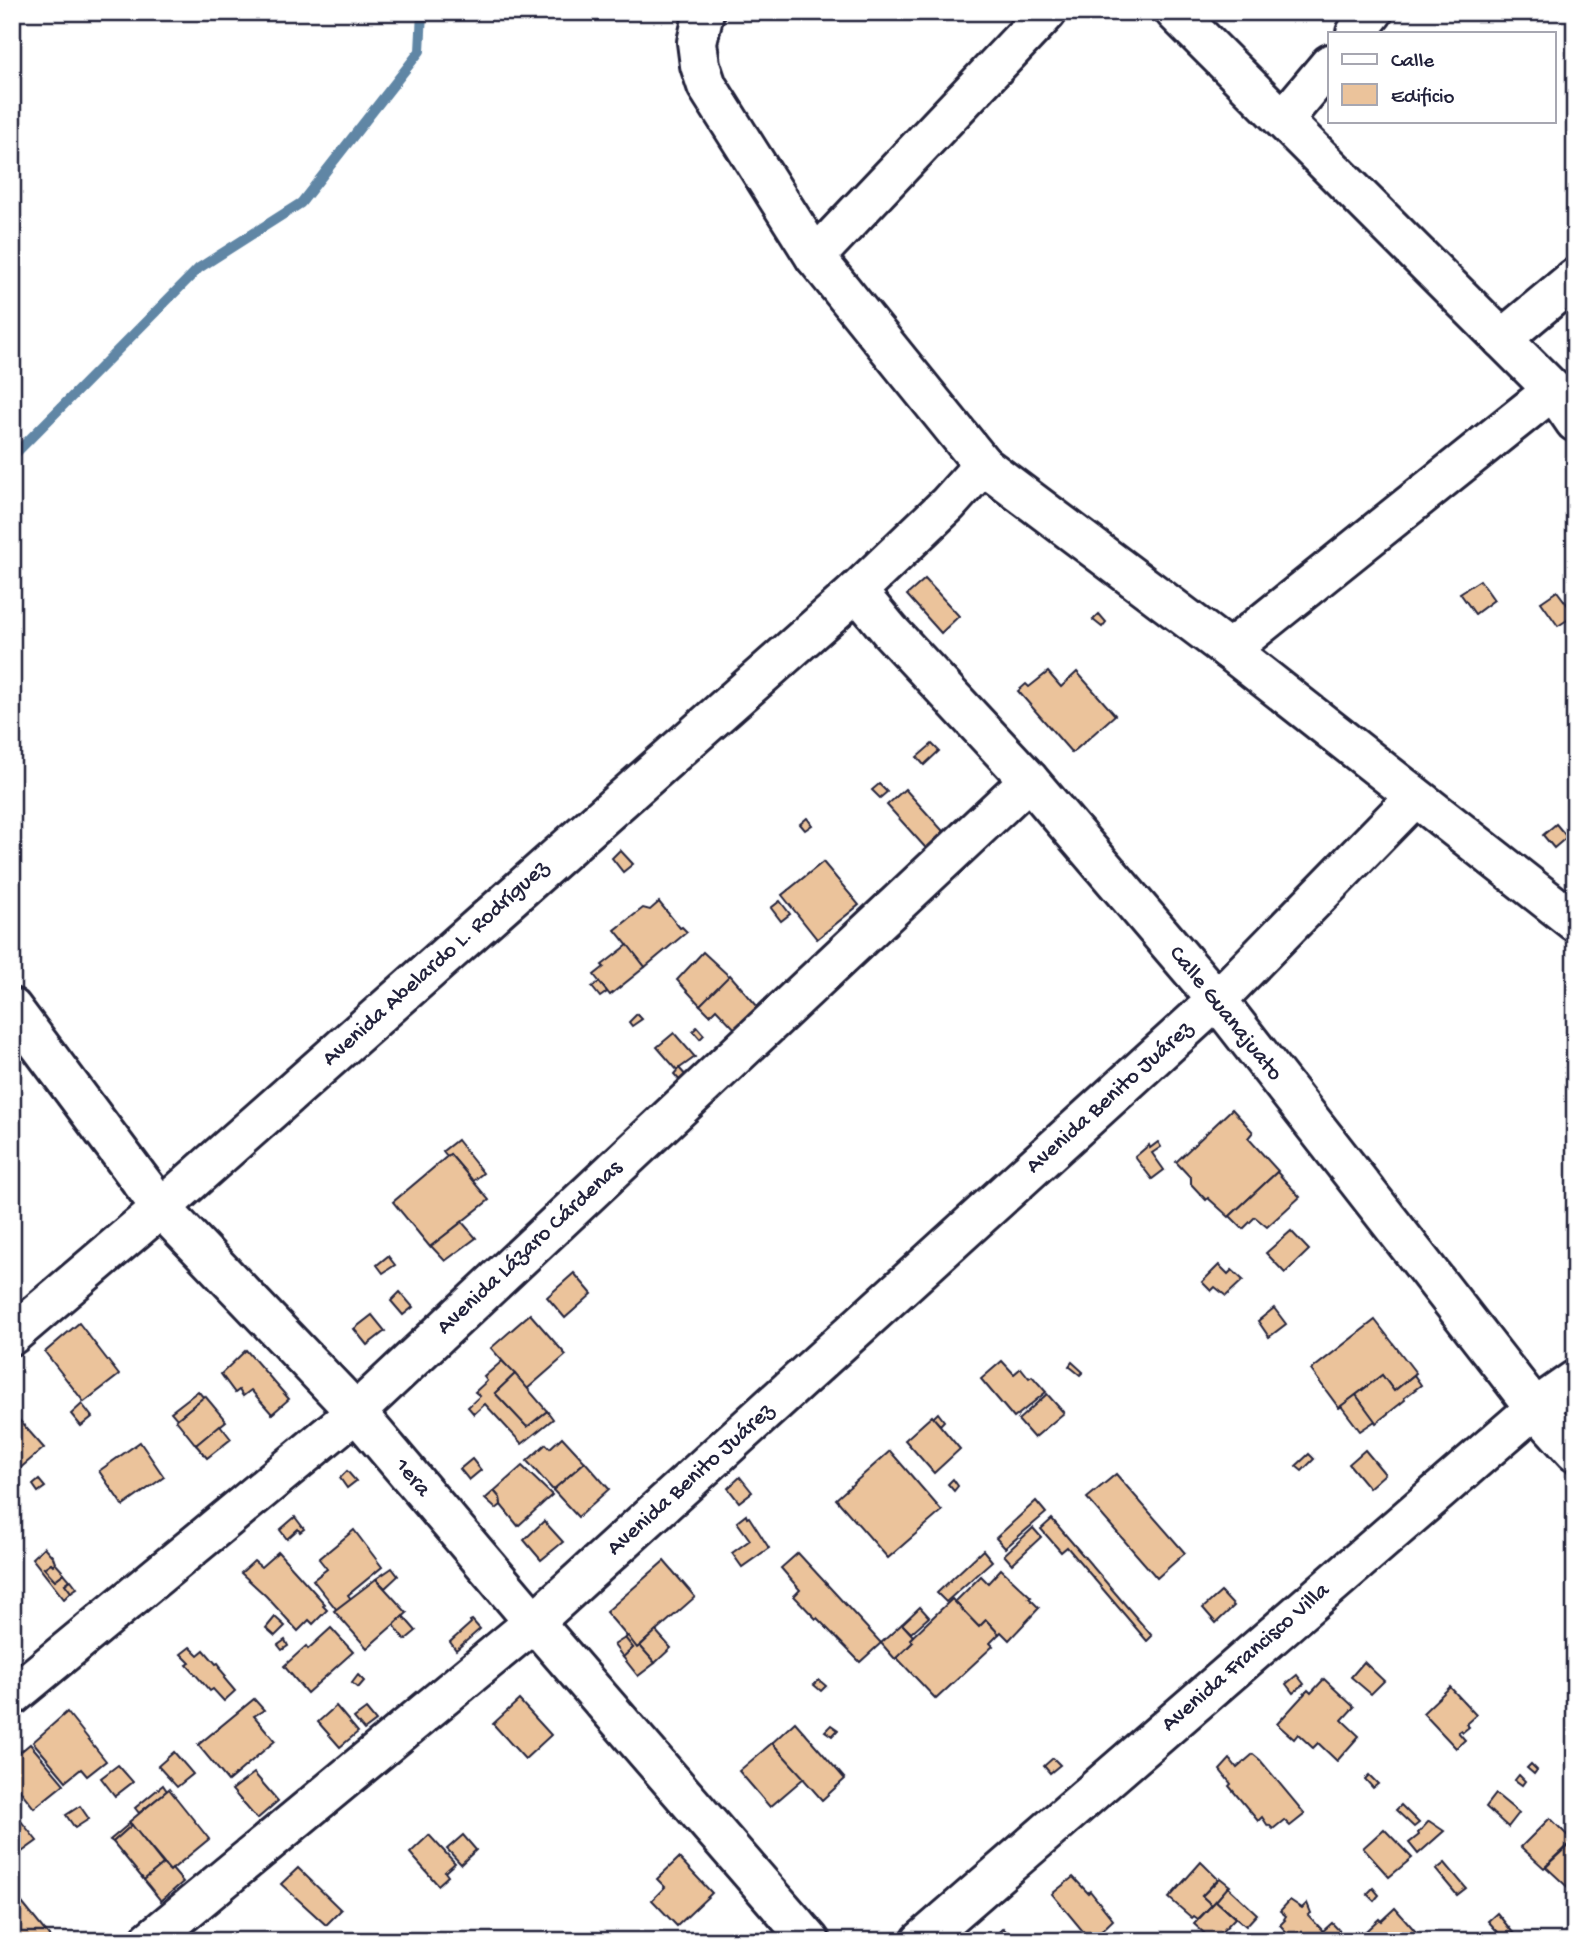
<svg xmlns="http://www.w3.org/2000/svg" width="1587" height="1953" viewBox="0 0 1587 1953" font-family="'Gochi Hand',sans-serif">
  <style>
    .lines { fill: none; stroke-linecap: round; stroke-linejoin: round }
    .stream { stroke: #6186a5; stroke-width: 10 }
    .building { fill: #ebc39b; stroke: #22223b; stroke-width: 2 }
    .minor-casing { stroke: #22223b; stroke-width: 44 }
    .secondary-casing { stroke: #22223b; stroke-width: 44 }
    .minor { stroke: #fff; stroke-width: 38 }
    .secondary { stroke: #fff; stroke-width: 38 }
    .labels { text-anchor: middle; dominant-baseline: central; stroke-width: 5; stroke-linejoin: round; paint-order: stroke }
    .street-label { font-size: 23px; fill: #22223b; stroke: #fff }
  </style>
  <rect width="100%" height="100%" fill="#fff"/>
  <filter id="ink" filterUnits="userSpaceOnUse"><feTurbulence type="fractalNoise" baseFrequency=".0143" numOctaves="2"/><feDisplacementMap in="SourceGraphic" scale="14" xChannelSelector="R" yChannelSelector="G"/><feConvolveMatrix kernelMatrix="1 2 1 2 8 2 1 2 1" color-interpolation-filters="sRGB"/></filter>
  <g filter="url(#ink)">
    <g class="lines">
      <!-- stream -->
      <path class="stream" d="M12,457L199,268L301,203L420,51L422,12"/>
    </g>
    <!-- building -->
    <g class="building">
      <path d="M925,579L959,616L941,633L907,595Z"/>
      <path d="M1480,580L1494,600L1475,614L1460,593Z"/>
      <path d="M1557,591L1575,615L1558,626L1541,602Z"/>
      <path d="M1099,614L1106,622L1102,627L1093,620Z"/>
      <path d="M1048,672L1061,687L1077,672L1115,715L1072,753L1018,691L1026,684L1029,687Z"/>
      <path d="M932,744L939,751L924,765L917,757Z"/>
      <path d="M879,784L887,792L880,798L872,790Z"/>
      <path d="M905,789L960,850L942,866L887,805Z"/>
      <path d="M807,818L812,825L805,830L800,824Z"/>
      <path d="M1556,824L1567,837L1554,848L1543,835Z"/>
      <path d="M620,850L633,864L623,872L612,858Z"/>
      <path d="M823,862L859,905L817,939L782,895Z"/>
      <path d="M780,901L790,914L781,921L771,908Z"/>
      <path d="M659,902L680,928L682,927L687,932L645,967L615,930L643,908L650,910Z"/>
      <path d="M628,945L645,967L610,995L594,975L604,967L602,965Z"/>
      <path d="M703,952L730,977L700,1005L677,980Z"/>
      <path d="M730,975L765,1015L737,1031L716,1009L710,1015L700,1005Z"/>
      <path d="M599,982L607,992L600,997L592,987Z"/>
      <path d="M637,1014L642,1019L632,1026L629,1022Z"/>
      <path d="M697,1027L704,1035L700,1039L693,1031Z"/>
      <path d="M674,1033L695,1057L677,1070L657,1047Z"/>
      <path d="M679,1068L688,1078L682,1083L674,1074Z"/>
      <path d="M1232,1109L1253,1132L1248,1138L1278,1171L1229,1217L1208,1198L1206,1200L1191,1184V1178L1176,1162Z"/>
      <path d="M457,1140L483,1173L473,1181L450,1154L447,1156L443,1151Z"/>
      <path d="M1158,1142L1161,1147L1152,1153L1164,1170L1152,1179L1135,1157L1149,1145L1150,1148Z"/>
      <path d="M450,1154L489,1200L430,1247L393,1202Z"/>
      <path d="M1277,1172L1300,1197L1267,1227L1255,1217L1243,1229L1230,1216Z"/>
      <path d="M462,1222L476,1238L445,1261L431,1246Z"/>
      <path d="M1291,1231L1309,1250L1285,1273L1266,1253Z"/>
      <path d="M388,1256L395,1265L383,1273L377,1265Z"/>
      <path d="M1219,1265L1228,1274L1232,1270L1243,1280L1226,1296L1215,1287L1211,1291L1202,1282Z"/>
      <path d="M574,1273L592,1294L565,1318L547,1297Z"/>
      <path d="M400,1292L413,1307L403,1315L391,1301Z"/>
      <path d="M1274,1308L1286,1324L1269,1337L1258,1321Z"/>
      <path d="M530,1314L566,1355L527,1389L491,1348Z"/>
      <path d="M372,1315L385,1331L367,1345L354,1329Z"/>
      <path d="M1375,1320L1416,1373L1394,1391L1382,1375L1339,1408L1311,1370Z"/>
      <path d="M79,1323L119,1375L84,1402L45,1352Z"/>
      <path d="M246,1350L289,1399L272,1414L251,1390L243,1396L239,1390L235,1393L221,1374Z"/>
      <path d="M502,1361L515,1374L495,1393L527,1427L547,1411L553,1419L522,1444L485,1404L474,1414L468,1407L480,1396L475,1392L487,1381L484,1377Z"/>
      <path d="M1002,1361L1014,1374L1021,1368L1029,1378L1032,1376L1046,1392L1014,1418L981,1379Z"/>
      <path d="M1072,1362L1083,1372L1080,1375L1069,1366Z"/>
      <path d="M515,1374L547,1411L527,1427L495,1393Z"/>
      <path d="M1382,1375L1394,1391L1414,1375L1421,1385L1404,1398L1405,1400L1376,1423L1356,1395Z"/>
      <path d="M198,1391L204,1398L177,1419L171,1412Z"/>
      <path d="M1047,1394L1064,1413L1034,1438L1018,1420Z"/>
      <path d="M1356,1395L1375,1421L1360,1431L1341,1406Z"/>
      <path d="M205,1396L226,1421L196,1445L176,1420Z"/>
      <path d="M82,1404L92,1417L81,1426L71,1414Z"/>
      <path d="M12,1412L44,1448L12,1475Z"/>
      <path d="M938,1413L944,1421L940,1425L933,1418Z"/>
      <path d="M932,1416L960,1449L934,1473L905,1440Z"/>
      <path d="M220,1425L231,1439L207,1458L196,1445Z"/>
      <path d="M562,1437L585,1462L553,1490L527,1461L546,1444L550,1448Z"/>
      <path d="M140,1442L164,1477L123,1506L99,1471Z"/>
      <path d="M1365,1450L1385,1474L1369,1488L1349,1464Z"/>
      <path d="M890,1451L942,1511L888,1558L836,1499Z"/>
      <path d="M1309,1454L1314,1459L1302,1471L1296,1466Z"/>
      <path d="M472,1459L481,1470L469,1480L460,1469Z"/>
      <path d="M585,1462L609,1489L578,1517L553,1490Z"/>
      <path d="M522,1466L552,1495L518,1526L501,1505L500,1498L494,1491Z"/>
      <path d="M347,1471L356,1481L347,1488L340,1478Z"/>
      <path d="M1116,1474L1185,1553L1157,1578L1087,1498Z"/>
      <path d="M740,1477L752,1492L739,1502L728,1488Z"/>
      <path d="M953,1479L958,1486L954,1491L948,1484Z"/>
      <path d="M39,1480L45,1487L38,1492L33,1485Z"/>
      <path d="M494,1491L500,1498L501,1505L496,1509L485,1499Z"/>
      <path d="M1036,1501L1046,1513L1005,1548L996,1538Z"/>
      <path d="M746,1515L747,1518L749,1517L769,1548L742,1567L732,1553L750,1540L737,1522Z"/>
      <path d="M295,1517L304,1529L300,1532L298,1529L287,1539L280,1530Z"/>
      <path d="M1052,1519L1152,1636L1147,1641L1067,1547L1061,1552L1041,1529Z"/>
      <path d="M544,1521L563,1542L541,1560L524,1540Z"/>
      <path d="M1033,1528L1041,1537L1012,1564L1004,1555Z"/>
      <path d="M354,1530L382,1567L348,1595L351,1599L337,1610L313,1580L327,1569L319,1559Z"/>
      <path d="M44,1547L53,1557L55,1563L53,1565L51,1563L44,1568L55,1580L64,1573L70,1580L65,1584L71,1592L64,1599L32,1558Z"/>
      <path d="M983,1550L992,1561L946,1602L937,1593Z"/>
      <path d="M278,1552L325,1604L323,1606L327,1610L313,1624L309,1620L298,1631L266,1596L241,1573L254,1561L261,1567Z"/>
      <path d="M798,1553L881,1643L860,1662L817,1618L816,1619L794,1596L800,1590L781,1568Z"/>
      <path d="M664,1561L695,1597L637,1648L606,1612Z"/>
      <path d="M51,1563L53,1565L55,1563L64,1573L55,1580L44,1568Z"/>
      <path d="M392,1568L398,1576L385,1588L376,1579Z"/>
      <path d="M1001,1569L1031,1597L1029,1598L1039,1608L1009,1640L1001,1632L999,1634L986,1620L979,1627L955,1602L981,1576L988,1583Z"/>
      <path d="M376,1579L407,1613L367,1648L334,1611Z"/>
      <path d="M71,1580L77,1588L71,1592L65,1584Z"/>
      <path d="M1221,1592L1234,1606L1216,1623L1203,1608Z"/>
      <path d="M952,1599L979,1627L986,1620L999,1634L990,1643L993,1646L936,1699L897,1658L913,1642L910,1639Z"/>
      <path d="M920,1607L929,1617L911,1633L902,1624Z"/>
      <path d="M403,1616L416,1631L405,1640L394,1625Z"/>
      <path d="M275,1617L285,1626L275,1636L266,1628Z"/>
      <path d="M472,1620L480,1629L456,1650L450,1642L471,1623L470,1621Z"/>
      <path d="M902,1624L913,1636L910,1639L913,1642L895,1659L881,1643Z"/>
      <path d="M331,1628L353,1652L307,1693L284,1666L306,1646L308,1649Z"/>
      <path d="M656,1631L671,1648L655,1663L640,1646Z"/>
      <path d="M628,1636L637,1648L640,1646L655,1663L638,1676L623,1657L633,1648L625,1638Z"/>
      <path d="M625,1638L633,1648L623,1657L614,1645Z"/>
      <path d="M285,1640L288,1646L282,1650L278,1645Z"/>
      <path d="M190,1647L198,1655L204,1650L216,1664L218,1663L221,1667L219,1668L226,1676L224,1678L235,1691L224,1701L213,1689L210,1691L187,1665L190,1663L181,1654Z"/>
      <path d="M1364,1662L1384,1681L1371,1694L1351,1677Z"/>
      <path d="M358,1675L364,1681L358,1688L352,1683Z"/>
      <path d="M1297,1675L1304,1684L1293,1693L1286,1684Z"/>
      <path d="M1324,1679L1354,1707L1342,1720L1359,1736L1337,1761L1318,1743L1313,1748L1298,1734L1294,1739L1277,1724L1308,1690L1311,1693Z"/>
      <path d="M819,1680L826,1686L821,1691L814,1685Z"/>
      <path d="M1450,1687L1476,1715L1466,1724L1469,1727L1463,1732L1461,1730L1458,1732L1465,1740L1456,1748L1423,1713Z"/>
      <path d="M254,1699L264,1710L254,1716L275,1741L228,1781L198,1745Z"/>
      <path d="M519,1700L551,1735L525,1759L493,1724Z"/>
      <path d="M336,1706L358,1732L340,1747L318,1722Z"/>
      <path d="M366,1709L376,1721L364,1730L354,1718Z"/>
      <path d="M67,1712L106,1761L87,1776L81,1769L66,1781L33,1742Z"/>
      <path d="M795,1722L845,1779L822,1800L772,1743Z"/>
      <path d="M831,1725L838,1730L832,1736L825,1731Z"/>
      <path d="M772,1743L804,1778L770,1807L739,1771Z"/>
      <path d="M30,1744L64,1784L34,1808L12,1780V1759Z"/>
      <path d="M174,1752L193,1774L177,1787L158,1766Z"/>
      <path d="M1253,1754L1260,1760L1305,1814L1290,1826L1284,1820L1273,1829L1269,1825L1268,1826L1262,1817L1258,1821L1229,1786L1231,1784L1220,1770L1230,1759L1237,1768Z"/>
      <path d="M1053,1758L1060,1765L1050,1773L1044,1766Z"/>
      <path d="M1531,1764L1537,1770L1534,1774L1527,1768Z"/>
      <path d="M118,1765L133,1782L115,1796L101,1778Z"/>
      <path d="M254,1773L278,1801L257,1819L232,1790Z"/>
      <path d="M1369,1775L1378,1784L1373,1788L1365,1779Z"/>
      <path d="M1519,1775L1525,1781L1522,1785L1515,1780Z"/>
      <path d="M163,1785L167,1791L139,1813L135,1808Z"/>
      <path d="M169,1789L209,1839L170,1871L129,1822Z"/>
      <path d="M1496,1794L1519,1813L1508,1827L1486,1807Z"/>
      <path d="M1401,1805L1419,1823L1414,1827L1396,1810Z"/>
      <path d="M80,1806L89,1819L75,1828L66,1815Z"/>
      <path d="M1550,1818L1573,1841L1544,1868L1521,1847Z"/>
      <path d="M21,1821L37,1841L12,1859V1827Z"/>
      <path d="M1429,1821L1444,1831L1418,1854L1409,1843L1419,1835L1418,1833Z"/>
      <path d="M130,1823L132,1825L113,1842L110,1840Z"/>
      <path d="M132,1825L163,1864L144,1880L113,1842Z"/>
      <path d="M1384,1829L1412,1858L1389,1877L1363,1848Z"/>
      <path d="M429,1835L455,1863L445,1872L448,1876L438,1885L410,1853Z"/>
      <path d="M463,1835L476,1850L461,1864L447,1849Z"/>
      <path d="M1572,1843L1575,1846V1894L1546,1867Z"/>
      <path d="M679,1858L712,1893L677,1926L652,1900L665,1887L657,1879Z"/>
      <path d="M1201,1862L1218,1879L1202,1896L1212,1905L1198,1919L1194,1916L1192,1918L1169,1898Z"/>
      <path d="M1445,1863L1466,1888L1457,1895L1436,1870Z"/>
      <path d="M163,1864L170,1871L172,1869L183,1882L161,1901L144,1880Z"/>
      <path d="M298,1868L341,1910L326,1925L281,1884Z"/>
      <path d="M1073,1877L1088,1893L1090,1891L1113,1920L1091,1941L1052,1894Z"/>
      <path d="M1220,1878L1230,1886L1212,1905L1202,1896Z"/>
      <path d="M1228,1887L1257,1914L1246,1926L1216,1901Z"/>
      <path d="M1373,1888L1379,1895L1374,1901L1367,1894Z"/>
      <path d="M14,1893L53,1941H12V1895Z"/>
      <path d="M1290,1900L1302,1908L1307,1903L1311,1913L1308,1915L1323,1931L1312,1941H1307L1304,1938L1307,1935L1304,1933L1303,1934L1300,1932L1291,1937L1280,1925L1285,1920L1284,1919L1286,1916L1280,1911Z"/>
      <path d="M1216,1901L1235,1918L1213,1941L1194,1924Z"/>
      <path d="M1395,1908L1424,1941H1359L1357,1939L1379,1919L1381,1921Z"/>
      <path d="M1497,1913L1514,1934L1506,1941L1488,1921Z"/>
      <path d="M1332,1923L1349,1941H1312L1323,1931Z"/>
      <path d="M1003,1928L1015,1941H990Z"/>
      <path d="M1110,1932L1121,1941H1103Z"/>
      <path d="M1245,1932L1252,1939L1250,1941H1236Z"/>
    </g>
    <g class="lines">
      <defs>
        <g id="minor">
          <path d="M704,12L697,42L700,65L707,86L815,257L983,465"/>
          <path d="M1175,12L1553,390L1575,422"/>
          <path d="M1356,33L1373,12"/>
          <path d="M1283,120L1330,64"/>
          <path d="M815,257L1047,12"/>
          <path d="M1502,339L1575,278"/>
          <path d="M857,591L890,631L1029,780L1217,1000L1535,1408L1575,1452"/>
          <path d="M1229,650L1553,390"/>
          <path d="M12,1335L161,1208L857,591L948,504L983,465L1229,650L1575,922"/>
          <path d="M12,1696L356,1412L1029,780"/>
          <path d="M149,1941L534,1622L1217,1000L1415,797"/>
          <path d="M921,1941L1535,1408L1575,1380"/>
        </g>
        <path id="secondary" d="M12,1008L161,1208L356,1412L534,1622L810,1941"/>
      </defs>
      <!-- minor casing -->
      <use href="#minor" class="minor-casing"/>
      <!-- secondary casing -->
      <use href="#secondary" class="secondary-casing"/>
      <!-- minor -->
      <use href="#minor" class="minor"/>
      <!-- secondary -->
      <use href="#secondary" class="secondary"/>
    </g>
  </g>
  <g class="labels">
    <!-- street labels -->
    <g class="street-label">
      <text transform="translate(436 964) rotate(-42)">Avenida Abelardo L. Rodríguez</text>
      <text transform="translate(1225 1014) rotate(51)">Calle Guanajuato</text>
      <text transform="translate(1110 1098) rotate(-42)">Avenida Benito Juárez</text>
      <text transform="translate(530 1248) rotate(-43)">Avenida Lázaro Cárdenas</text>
      <text transform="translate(412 1478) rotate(50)">1era</text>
      <text transform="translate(691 1480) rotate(-42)">Avenida Benito Juárez</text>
      <text transform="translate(1246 1658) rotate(-41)">Avenida Francisco Villa</text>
    </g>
  </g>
  <!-- margin -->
  <rect width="1587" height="1953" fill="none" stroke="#fff" stroke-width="42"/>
  <rect x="21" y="21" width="1545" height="1911" fill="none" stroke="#22223b" stroke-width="2.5" filter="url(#ink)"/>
  <!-- legend -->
  <rect x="1328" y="32" width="228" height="91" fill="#ffffff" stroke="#a7a7b1" stroke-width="2"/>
  <rect x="1342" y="54" width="35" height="10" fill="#ffffff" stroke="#a7a7b1" stroke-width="2"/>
  <text x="1391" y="66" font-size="21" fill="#22223b">Calle</text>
  <rect x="1342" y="84" width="35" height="21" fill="#ebc39b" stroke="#a7a7b1" stroke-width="2"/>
  <text x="1391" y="102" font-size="21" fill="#22223b">Edificio</text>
</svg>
